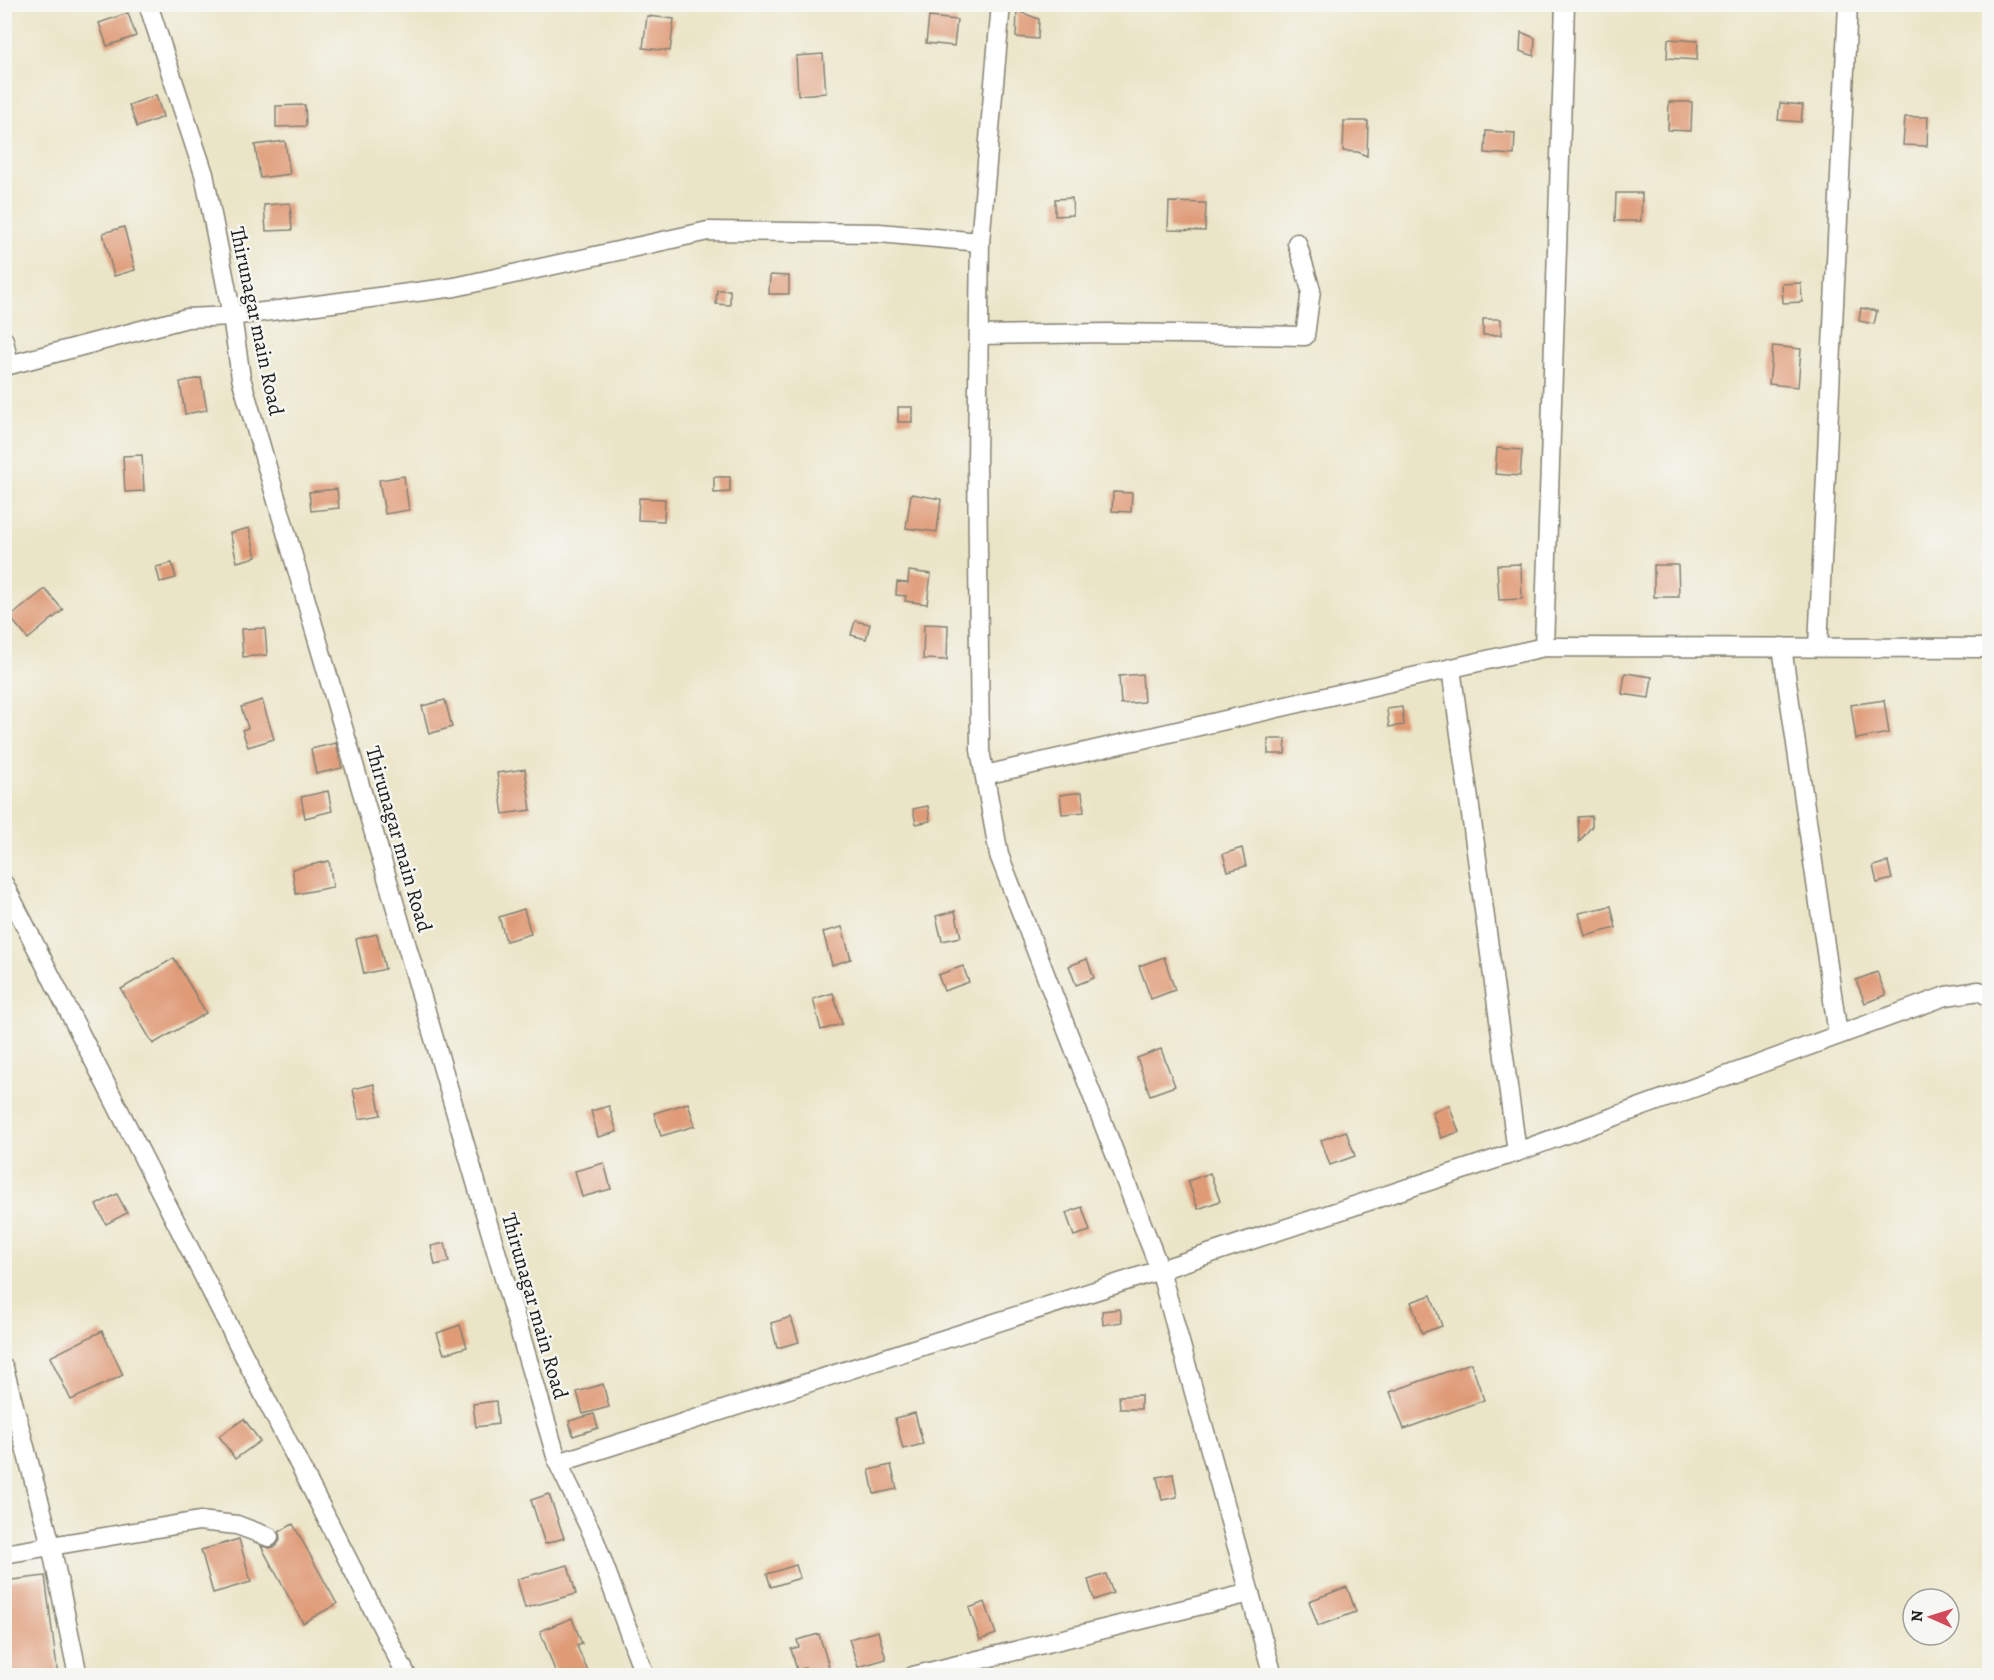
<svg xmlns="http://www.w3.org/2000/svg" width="1994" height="1680" viewBox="0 0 1994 1680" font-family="Alegreya,serif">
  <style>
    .building { fill: #df9a76 }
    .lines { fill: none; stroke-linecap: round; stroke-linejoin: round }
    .street-casing { stroke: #848072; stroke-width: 21 }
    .street { stroke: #fff; stroke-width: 18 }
    .labels { text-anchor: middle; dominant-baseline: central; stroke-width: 5; stroke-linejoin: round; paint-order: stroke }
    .street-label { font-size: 21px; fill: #1c1c1c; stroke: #f6f6f2 }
  </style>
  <rect width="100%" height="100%" fill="#f6f6f2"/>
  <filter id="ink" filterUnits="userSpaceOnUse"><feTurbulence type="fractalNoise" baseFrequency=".0167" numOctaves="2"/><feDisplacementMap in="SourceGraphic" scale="12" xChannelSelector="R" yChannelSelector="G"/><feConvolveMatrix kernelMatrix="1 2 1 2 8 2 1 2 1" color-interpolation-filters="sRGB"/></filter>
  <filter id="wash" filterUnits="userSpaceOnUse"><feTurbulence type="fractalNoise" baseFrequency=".008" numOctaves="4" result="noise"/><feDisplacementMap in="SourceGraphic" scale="24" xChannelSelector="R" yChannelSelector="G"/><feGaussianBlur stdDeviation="1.35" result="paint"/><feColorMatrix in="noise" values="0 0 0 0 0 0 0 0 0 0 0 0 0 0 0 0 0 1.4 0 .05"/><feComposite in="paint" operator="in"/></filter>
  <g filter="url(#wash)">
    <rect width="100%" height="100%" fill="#ebe5c7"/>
    <g id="blocks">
      <!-- building -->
      <g class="building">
        <path d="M1017,11L1039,19L1038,39L1016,37Z"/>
        <path d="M128,13L136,36L107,46L99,23Z"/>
        <path d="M647,16L674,19L670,51L643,48Z"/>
        <path d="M929,17L957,20L954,46L926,43Z"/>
        <path d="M1521,32L1535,38L1534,56L1520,51Z"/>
        <path d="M1668,39L1698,41L1697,60L1667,58Z"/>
        <path d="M823,54L826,93L798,95L796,56Z"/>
        <path d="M156,95L163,117L137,127L129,105Z"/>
        <path d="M1669,102H1692L1691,131L1668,130Z"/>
        <path d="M1780,103L1803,105L1801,122L1778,120Z"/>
        <path d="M305,105L306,126L276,127V106Z"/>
        <path d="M1905,117H1928L1927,146L1903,145Z"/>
        <path d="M1344,121H1368L1367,156L1358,152L1343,151Z"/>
        <path d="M1486,131L1515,133L1514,155L1485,153Z"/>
        <path d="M285,141L290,174L260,178L255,145Z"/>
        <path d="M1616,193H1642L1641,221H1615Z"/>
        <path d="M1072,198L1073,215L1055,216V199Z"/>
        <path d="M1169,202L1206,203L1205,231L1168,230Z"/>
        <path d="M290,203L292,230L266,231L264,205Z"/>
        <path d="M124,227L135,270L114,276L103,233Z"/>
        <path d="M770,275L789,276V294H769Z"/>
        <path d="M1801,283L1802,302L1783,303L1782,284Z"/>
        <path d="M717,290H730V305L716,304Z"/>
        <path d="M1861,308L1877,311L1874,324L1859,321Z"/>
        <rect x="1483" y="319" width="18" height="16"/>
        <path d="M1773,346L1801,349L1798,387L1769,384Z"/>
        <path d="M201,378L207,410L185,414L180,382Z"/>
        <rect x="898" y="407" width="14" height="15"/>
        <path d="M1497,448L1522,450L1520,476L1495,474Z"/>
        <path d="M142,455L144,491L125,492L123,456Z"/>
        <path d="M404,476L409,510L385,514L379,480Z"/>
        <path d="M714,477H730V492L714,493Z"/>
        <path d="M337,489L339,508L311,511L309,492Z"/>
        <path d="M1113,492L1132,493L1131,512L1112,511Z"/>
        <path d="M911,494L941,499L937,532L906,528Z"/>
        <path d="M639,498L665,499L664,521L638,520Z"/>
        <path d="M249,528L256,557L237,562L230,533Z"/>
        <path d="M172,563L176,578L160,582L156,567Z"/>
        <path d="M1521,564L1522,599L1499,600L1497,565Z"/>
        <path d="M1654,565H1678L1679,597H1654Z"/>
        <path d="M909,571L931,574L927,604L905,601L906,596L896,595L897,582L908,583Z"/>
        <path d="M45,589L63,610L28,639L10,617Z"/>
        <path d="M855,621L870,624L866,639L851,635Z"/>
        <path d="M924,624L948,625L947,660L923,659Z"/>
        <path d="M265,628L267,655L243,657L241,629Z"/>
        <path d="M1625,673L1652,677L1649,698L1622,694Z"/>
        <path d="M1142,674L1144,702L1121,704L1119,676Z"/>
        <path d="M262,700L274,739L248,747L242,730L248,728L241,707Z"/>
        <path d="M445,700L452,727L429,734L422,706Z"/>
        <path d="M1884,700L1889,733L1856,739L1851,705Z"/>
        <path d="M1402,707L1404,725L1389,727L1387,709Z"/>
        <path d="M1268,739H1286L1285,754H1268Z"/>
        <path d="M336,743L342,768L316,774L311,749Z"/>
        <path d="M525,769L531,810L503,814L497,773Z"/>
        <path d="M328,791L332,811L305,818L301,797Z"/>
        <path d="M1082,792L1084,812L1062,814L1060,795Z"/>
        <path d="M928,806L930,821L916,824L913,809Z"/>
        <path d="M1592,816V826L1579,842L1578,817Z"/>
        <path d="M1242,848L1246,866L1228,871L1223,854Z"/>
        <path d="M329,861L333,887L296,894L292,869Z"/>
        <path d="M1888,862L1892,879L1877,883L1873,866Z"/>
        <path d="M1611,906L1616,928L1585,936L1579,913Z"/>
        <path d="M524,909L531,934L506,941L499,917Z"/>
        <path d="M955,911L961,937L942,941L936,916Z"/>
        <path d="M842,927L851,959L832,965L823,932Z"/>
        <path d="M377,934L385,969L364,974L356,939Z"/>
        <path d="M1164,957L1175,990L1151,999L1139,966Z"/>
        <path d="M174,958L206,1013L153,1044L121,989Z"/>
        <path d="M1087,959L1094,978L1076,985L1069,966Z"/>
        <path d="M963,966L969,982L944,991L938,975Z"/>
        <path d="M1877,972L1886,995L1865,1003L1856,980Z"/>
        <path d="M833,993L842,1024L821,1030L813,999Z"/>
        <path d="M1161,1049L1175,1086L1150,1095L1137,1058Z"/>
        <path d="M374,1084L381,1115L359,1119L353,1089Z"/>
        <path d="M688,1103L695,1126L661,1136L654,1113Z"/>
        <path d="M1449,1105L1459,1132L1441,1138L1432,1112Z"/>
        <path d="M609,1106L617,1132L598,1137L591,1111Z"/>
        <path d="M1346,1131L1355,1156L1330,1165L1321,1140Z"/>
        <path d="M604,1163L611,1189L582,1197L575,1171Z"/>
        <path d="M1210,1173L1220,1201L1198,1209L1188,1181Z"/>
        <path d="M117,1194L127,1213L106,1224L96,1205Z"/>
        <path d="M1082,1207L1090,1231L1074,1236L1066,1213Z"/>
        <path d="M445,1243L449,1262L435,1265L431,1246Z"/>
        <path d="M1431,1295L1442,1326L1422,1333L1411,1302Z"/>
        <path d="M1120,1309L1122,1322L1103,1325L1102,1311Z"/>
        <path d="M791,1317L799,1342L777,1348L771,1323Z"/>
        <path d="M460,1325L467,1347L444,1354L437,1333Z"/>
        <path d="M102,1331L123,1375L71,1400L50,1357Z"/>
        <path d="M1471,1363L1484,1400L1404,1429L1390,1392Z"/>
        <path d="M603,1384L609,1407L583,1414L577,1392Z"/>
        <path d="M1141,1395V1409H1120L1119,1396Z"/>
        <path d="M496,1401L498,1424L476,1427L473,1404Z"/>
        <path d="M915,1413L923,1444L903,1449L895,1418Z"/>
        <path d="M594,1414L598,1428L573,1436L569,1421Z"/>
        <path d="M244,1419L260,1441L235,1459L219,1436Z"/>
        <path d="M891,1465L897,1489L874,1494L869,1470Z"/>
        <path d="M1173,1474L1177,1497L1162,1500L1157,1477Z"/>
        <path d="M549,1494L564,1538L545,1544L531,1500Z"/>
        <path d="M293,1524L337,1604L303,1623L261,1546L270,1548L276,1546L280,1540L279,1532Z"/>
        <path d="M239,1539L251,1582L213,1593L201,1550Z"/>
        <path d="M568,1565L576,1594L525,1608L517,1579Z"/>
        <path d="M796,1565L800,1578L771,1587L767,1574Z"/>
        <path d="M1106,1574L1113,1593L1094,1600L1088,1580Z"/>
        <path d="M45,1576L58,1676H4V1581Z"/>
        <path d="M1347,1587L1356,1612L1318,1626L1309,1601Z"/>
        <path d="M985,1602L996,1634L980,1640L969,1608Z"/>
        <path d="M572,1618L582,1644L577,1646L590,1676H557L540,1631Z"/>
        <path d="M878,1631L886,1659L858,1667L849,1639Z"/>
        <path d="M819,1634L829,1667L807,1674L805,1668L797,1670L791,1649L799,1647L797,1640Z"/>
      </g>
    </g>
  </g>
  <g filter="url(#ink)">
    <use href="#blocks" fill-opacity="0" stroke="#848072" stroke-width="1.5"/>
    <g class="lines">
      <defs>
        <g id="street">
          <path d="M148,4L204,174L232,316L241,378L558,1463L592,1533L645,1676"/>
          <path d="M1001,4L980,242L977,460L980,750L999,855L1160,1270L1273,1676"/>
          <path d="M979,335L1108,333L1305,336L1311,290L1297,243"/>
          <path d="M4,340L9,365L187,318L232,316L455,287L708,231L879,233L980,242"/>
          <path d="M1544,647L1565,4"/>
          <path d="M1782,647L1838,1035"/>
          <path d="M1818,647L1848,4"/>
          <path d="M1451,668L1517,1152"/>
          <path d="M985,775L1544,647L1990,648"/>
          <path d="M4,884L407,1676"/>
          <path d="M4,1368L51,1545L78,1676"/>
          <path d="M558,1463L1160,1270L1517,1152L1946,996L1979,991L1990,997"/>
          <path d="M4,1554L199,1521L237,1525L269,1537"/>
          <path d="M913,1676L1250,1593"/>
        </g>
      </defs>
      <!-- street casing -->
      <use href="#street" class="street-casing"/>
      <!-- street -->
      <use href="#street" class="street"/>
    </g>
  </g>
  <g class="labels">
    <!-- street labels -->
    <g class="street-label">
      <text transform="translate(257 321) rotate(78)">Thirunagar main Road</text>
      <text transform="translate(399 839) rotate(74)">Thirunagar main Road</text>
      <text transform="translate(535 1306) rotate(74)">Thirunagar main Road</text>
    </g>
  </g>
  <!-- margin -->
  <rect width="1994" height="1680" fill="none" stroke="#f6f6f2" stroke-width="24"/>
  <!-- north arrow -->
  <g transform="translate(1931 1617) rotate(273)"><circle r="28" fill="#f6f6f2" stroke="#9f9f9c" stroke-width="1.5"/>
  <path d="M0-4.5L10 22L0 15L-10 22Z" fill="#d1495b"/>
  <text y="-9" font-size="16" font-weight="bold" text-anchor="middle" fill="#1c1c1c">N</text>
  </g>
</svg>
